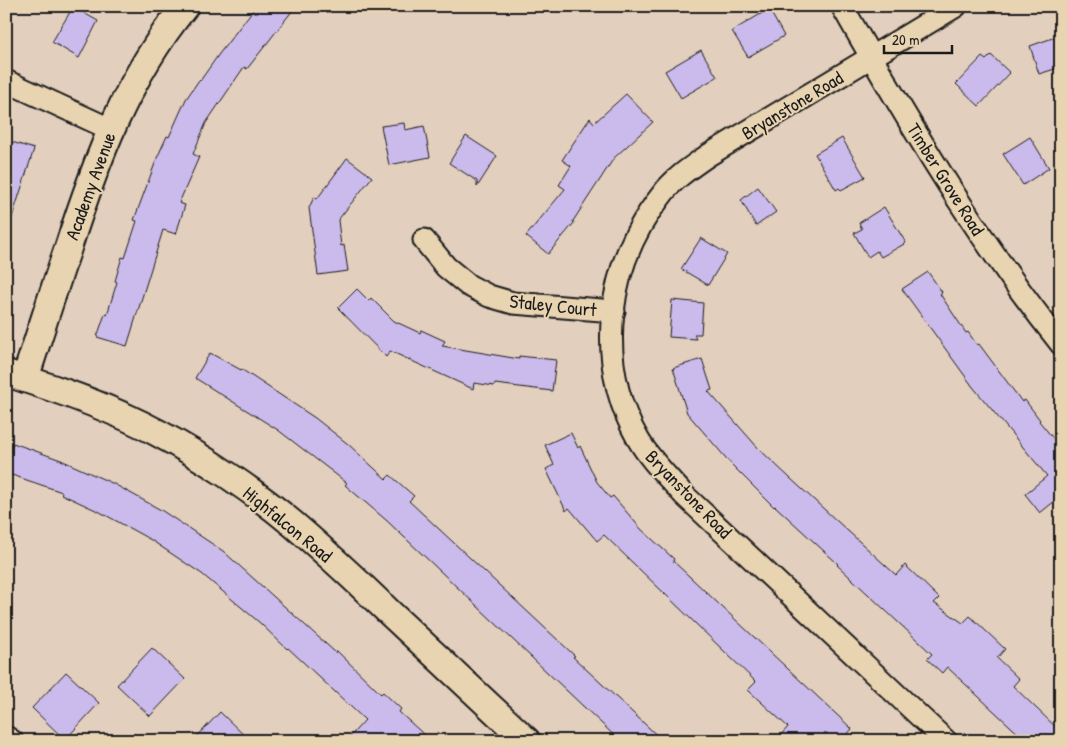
<svg xmlns="http://www.w3.org/2000/svg" width="1067" height="747" viewBox="0 0 1067 747" font-family="'Patrick Hand',sans-serif">
  <style>
    .building { fill: #cabbec; stroke: #1c1c1c }
    .lines { fill: none; stroke-linecap: round; stroke-linejoin: round }
    .minor-casing { stroke: #1c1c1c; stroke-width: 25 }
    .tertiary-casing { stroke: #1c1c1c; stroke-width: 30 }
    .minor { stroke: #e9d4b2; stroke-width: 21 }
    .tertiary { stroke: #e9d4b2; stroke-width: 26 }
    .labels { text-anchor: middle; dominant-baseline: central; stroke-width: 4; stroke-linejoin: round; paint-order: stroke }
    .street-label { font-size: 19px; fill: #1c1c1c; stroke: #e9d4b2 }
  </style>
  <rect width="100%" height="100%" fill="#e3cfbe"/>
  <filter id="ink" filterUnits="userSpaceOnUse"><feTurbulence type="fractalNoise" baseFrequency=".02" numOctaves="2"/><feDisplacementMap in="SourceGraphic" scale="10" xChannelSelector="R" yChannelSelector="G"/><feConvolveMatrix kernelMatrix="1 2 1 2 8 2 1 2 1" color-interpolation-filters="sRGB"/></filter>
  <g filter="url(#ink)">
    <!-- building -->
    <g class="building">
      <path d="M256,6H296L247,69L244,67L206,123L193,154L199,157L179,203L185,205L176,234L163,230L127,346L97,337L105,314L107,315L117,282L115,281L122,257L125,258L137,221L134,220L157,158L167,136L169,137L186,99L199,80L200,81L219,54Z"/>
      <path d="M73,7L98,21L79,58L52,42Z"/>
      <path d="M769,9L784,36L748,57L732,31Z"/>
      <path d="M1061,35V67L1039,74L1030,46Z"/>
      <path d="M701,50L717,77L681,98L665,71Z"/>
      <path d="M991,55L1010,73L979,106L956,84L982,57L986,60Z"/>
      <path d="M626,94L653,122L614,158L573,221L574,223L548,254L526,236L565,189L559,185L571,166L562,160L590,118L594,123Z"/>
      <path d="M404,123L405,130L424,126L430,157L389,165L381,126Z"/>
      <path d="M466,136L497,156L477,187V181L449,163Z"/>
      <path d="M1030,137L1049,168L1023,185L1003,154Z"/>
      <path d="M842,138L865,177L841,190L839,188L836,190L815,154Z"/>
      <path d="M6,140L34,149L10,224H6Z"/>
      <path d="M347,158L372,177L338,220L341,246L344,245L348,271L318,275L309,208L314,197L317,199Z"/>
      <path d="M758,187L776,212L756,226L741,200Z"/>
      <path d="M884,207L906,243L881,257L877,251L868,257L854,233L862,229L859,223Z"/>
      <path d="M701,238L727,254L708,285L681,269Z"/>
      <path d="M928,272L942,292L940,294L966,333L968,332L977,345L979,344L1022,402L1025,400L1040,420L1039,421L1061,448V496L1040,513L1025,494L1047,476L973,387L902,289Z"/>
      <path d="M357,289L369,301L371,298L394,321L420,333L421,330L445,341L442,346L519,359V356L556,360L552,391L495,384L494,386L474,383L473,389L390,351L386,357L338,308Z"/>
      <path d="M672,300L703,303L701,334H694L696,339L669,337Z"/>
      <path d="M210,353L241,370V369L315,418L348,444L386,479L390,475L414,496L409,501L575,656L573,657L663,741H620L386,520L345,485L347,483L278,430L195,378Z"/>
      <path d="M702,359L712,390L708,391L759,449L790,478L896,575L905,565L939,598L934,603L963,623L970,616L1005,649L997,658L1019,679L1013,686L1061,732V741H1026L947,667L942,673L927,659L932,654L837,565L838,564L775,506L774,507L732,465L687,413L673,368Z"/>
      <path d="M571,433L578,448L580,446L597,482L610,498L613,496L641,529L674,559L673,561L852,729L841,741H775L788,727L748,690L756,682L604,535L597,541L569,508L566,511L546,469L554,465L545,445Z"/>
      <path d="M13,443L61,460L114,484L161,510L223,551L336,653L337,651L381,694L383,692L401,709L399,712L431,741H346L365,720L288,648L287,649L260,623L202,574L151,540L100,512L61,494L62,492L6,473V461Z"/>
      <path d="M152,648L185,679L150,716L117,685Z"/>
      <path d="M66,672L99,703L65,740L32,708Z"/>
      <path d="M220,712L250,741H193Z"/>
    </g>
    <g class="lines">
      <defs>
        <g id="minor">
          <path d="M842,6C908,122 977,239 1061,344"/>
          <path d="M6,81L110,129"/>
          <path d="M424,240L446,267L468,285L489,296L513,303L614,311"/>
          <path d="M6,737L12,741"/>
          <path d="M946,741L684,495C668,477 650,460 638,439C594,361 607,264 661,196C673,179 690,168 707,156L956,6"/>
        </g>
        <g id="tertiary">
          <path d="M6,373C58,389 110,407 158,433C203,457 254,491 293,524C327,553 359,583 391,614C436,656 481,698 527,741"/>
          <path d="M25,379C39,336 53,292 68,248C96,161 126,79 185,6"/>
        </g>
      </defs>
      <!-- minor casing -->
      <use href="#minor" class="minor-casing"/>
      <!-- tertiary casing -->
      <use href="#tertiary" class="tertiary-casing"/>
      <!-- minor -->
      <use href="#minor" class="minor"/>
      <!-- tertiary -->
      <use href="#tertiary" class="tertiary"/>
    </g>
  </g>
  <g class="labels">
    <!-- street labels -->
    <g class="street-label">
      <text transform="translate(792 105) rotate(-31)">Bryanstone Road</text>
      <text transform="translate(946 179) rotate(58)">Timber Grove Road</text>
      <text transform="translate(90 186) rotate(-70)">Academy Avenue</text>
      <text transform="translate(553 305) rotate(6)">Staley Court</text>
      <text transform="translate(689 494) rotate(46)">Bryanstone Road</text>
      <text transform="translate(288 524) rotate(39)">Highfalcon Road</text>
    </g>
  </g>
  <!-- margin -->
  <rect width="1067" height="747" fill="none" stroke="#e9d4b2" stroke-width="25"/>
  <rect x="12" y="12" width="1042" height="722" fill="none" stroke="#1c1c1c" stroke-width="2" filter="url(#ink)"/>
  <!-- scale -->
  <path d="M884 45v8h68v-8" fill="none" stroke="#1c1c1c" stroke-width="2.5"/>
  <text x="892" y="45" font-size="15" fill="#1c1c1c" stroke="#e9d4b2" stroke-width="4" paint-order="stroke">20 m</text>
</svg>
